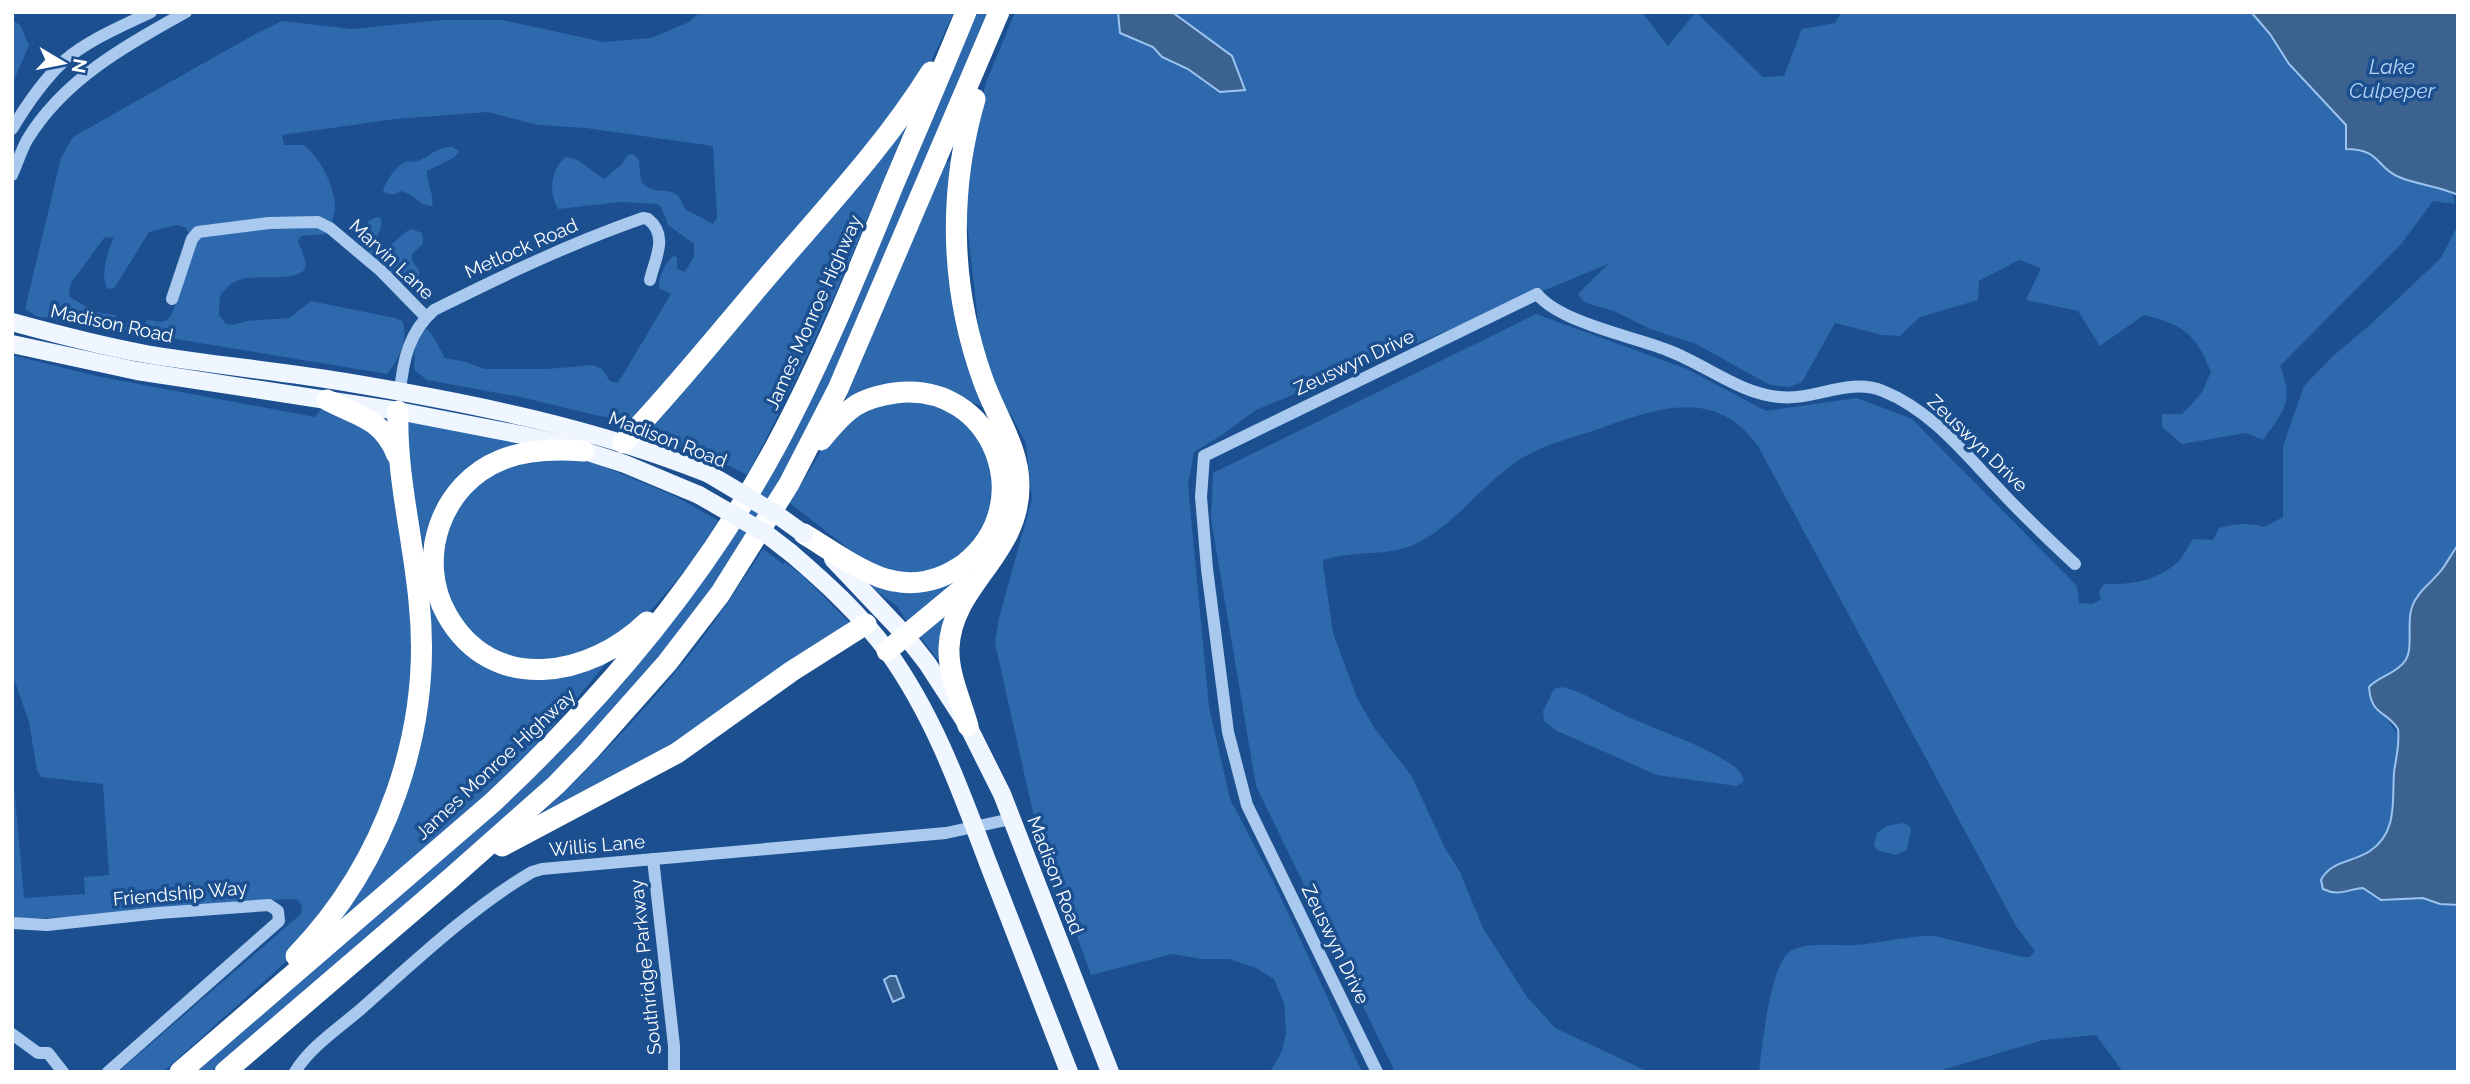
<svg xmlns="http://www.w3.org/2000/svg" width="2470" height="1084" viewBox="0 0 2470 1084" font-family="Raleway,sans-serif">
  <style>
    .green { fill: #2e69ad; fill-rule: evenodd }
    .water { fill: #3c6290; stroke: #9cc4f0; stroke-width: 2 }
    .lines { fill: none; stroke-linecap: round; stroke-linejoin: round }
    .minor { stroke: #a9c9ee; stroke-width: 12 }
    .major { stroke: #f0f6ff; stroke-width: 18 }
    .highway { stroke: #fff; stroke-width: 21 }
    .major-bridge { stroke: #f0f6ff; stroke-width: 18 }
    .labels { text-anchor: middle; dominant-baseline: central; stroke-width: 7; stroke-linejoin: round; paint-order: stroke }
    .street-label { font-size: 19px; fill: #fff; stroke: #1b4f8f }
    .water-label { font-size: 21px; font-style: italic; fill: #b5d3f5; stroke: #1b4f8f }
  </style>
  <rect width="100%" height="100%" fill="#1b4f8f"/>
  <!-- green -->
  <g class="green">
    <path d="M700,12H954L929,66L781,252L633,417L622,419L599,416L520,397L427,380L414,370L415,346L424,330L427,329L431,333L445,358L466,362L484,369H547L593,365L602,369L610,381L618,383L671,294L659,288C658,278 665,263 673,256L677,257V269L685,272L694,256V244L668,225L661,207L658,204L620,202L558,209C548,192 551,171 565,157L576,159L604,179L622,164L628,155L633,154L639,160L641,181L645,186C666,197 675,182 685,209L713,224L717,218L713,146L586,128L538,125L488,112L395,119L282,135L284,145H303C320,156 335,187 335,208C334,217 331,225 328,234L301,236L298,241C300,248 307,259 305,268C301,282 255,275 242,279C231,282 226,288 220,296L219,315L226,324L233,325L247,321L289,318L311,301L395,318L402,321C410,337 398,361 387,374L36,316L25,309L61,158L73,137L257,33L282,21L352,29L441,20H502L604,42L651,38L689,22ZM177,225L186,228L194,245V252L171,316C162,325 158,321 147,320L143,327L122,322L115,315L96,312L70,297L69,294L71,283L104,238L114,237C108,250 99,277 108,289L114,288L118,282L149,232Z"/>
    <path d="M974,12H992L855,335L803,442L716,583L660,659L548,781L211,1072H189L485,820L724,545Z"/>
    <path d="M1015,12H1642L1668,46L1696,12L1763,77L1784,76L1802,29L1835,23L1841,12H2262L2422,167L2452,192L2455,204L2433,201L2402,243L2280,366C2295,403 2283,411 2263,440L2246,433L2182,444L2162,427V414H2182L2201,394L2211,372C2195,333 2184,325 2144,315L2100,346L2078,311L2026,300L2041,268L2019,260L1979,281L1978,300L1920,317L1900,336L1882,335L1835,323L1802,382L1789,387L1770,385L1696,344L1650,329L1614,311L1589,304L1583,301L1578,294L1608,264L1256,410L1222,435L1194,452L1188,485L1209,707L1230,799L1275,885L1362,1072H1270L1282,1051L1286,1033L1284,1003L1274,979L1254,967L1229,959H1203L1172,954L1091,975L1033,813L995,643L999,618L1032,499L1026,444L1012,416L997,397L980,339L966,215L970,154L985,85Z"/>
    <path d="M12,20L20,25L29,45L12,85Z"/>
    <path d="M915,105C863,230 812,355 747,475L717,460L641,434Z"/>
    <path d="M446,147H452L459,151L455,157L427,171C426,183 435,195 432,206C419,206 414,194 401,191C394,195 389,196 383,191C386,180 396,166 407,161C422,165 431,150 446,147Z"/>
    <path d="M952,155L954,192L983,407L947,391L849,402L846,398L944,160L949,162Z"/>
    <path d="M377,217L381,218C384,229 374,236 375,247C390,253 398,235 411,229L422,233L423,244L412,254V260L419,271V276L409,284L401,283L354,238L370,220Z"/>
    <path d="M2458,225V571L2422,599L2407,660L2383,713L2403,742L2390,839L2323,884L2458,898V1072H2123L2096,1035L2043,1040L1945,1069L1943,1072H1759C1762,1048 1770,961 1792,950C1810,942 1835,946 1855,945C1882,943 1908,935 1935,936L2023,957H2029L2035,951L2016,926L1758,446C1713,383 1650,411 1590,432C1563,440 1534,448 1512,465C1478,489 1452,528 1413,545C1385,557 1353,550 1324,560L1323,564L1333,633L1357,698L1375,729L1411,775L1445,848L1460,872L1483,928L1527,997L1555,1028L1649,1072H1395L1256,786L1211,519L1213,473L1536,314L1687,369L1766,411L1857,398L1912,419L2077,586L2079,603L2093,604L2101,599L2099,591L2104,584C2132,585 2156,581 2178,562C2184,556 2188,546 2193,539L2213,540L2219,528C2235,524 2249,522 2264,527L2283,517V446L2304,386L2333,356L2371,324L2441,258Z"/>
    <path d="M12,355L96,376L315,417L321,409L344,413L389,445L413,596L412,706L367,851L298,951L163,1072H118L301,914L302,907L298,900L289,899C197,903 105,920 12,918V763L24,898L85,894L84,877L109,875L103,784L41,777L37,770L29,722L12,673Z"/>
    <path d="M926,397L971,425L994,466L988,523L972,544L948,563L930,571L911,573L881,570L855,554L790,503L823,448L863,406Z"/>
    <path d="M411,421L528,441L486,460L427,555L412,508L406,424Z"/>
    <path d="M574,458L600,465L675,496L719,521L687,568L654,607L630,630L593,654L531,665L478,642L446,599L439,554L456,503L503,464Z"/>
    <path d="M763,549L783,564L785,562L804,577L851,624L678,748L529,825C592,767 651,705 703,637C724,609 743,579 763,549Z"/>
    <path d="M871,581L933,589L951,584L954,591L909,625L897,606L872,588Z"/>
    <path d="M428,596L498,667L620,647L517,769L340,924L335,918L391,820Z"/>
    <path d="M956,602L950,675L917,633Z"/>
    <path d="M1563,687C1584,692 1602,705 1622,714C1656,730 1694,741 1726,761C1735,766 1741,771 1744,781L1737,786L1657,775L1557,731L1544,721L1543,711L1554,689Z"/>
    <path d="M1902,823L1908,825L1911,829L1907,850L1896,855L1877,850L1874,844L1877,833L1887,826Z"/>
  </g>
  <!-- water -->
  <g class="water">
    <path d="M1118,12H1172L1232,56L1245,90L1220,92L1188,69L1162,57L1153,47L1120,33Z"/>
    <path d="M2251,12H2458V195C2439,186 2418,185 2399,177C2376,168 2381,149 2346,149V125L2289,64L2270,34Z"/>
    <path d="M2458,545V905L2440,904L2423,898L2381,900L2363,888C2348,889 2339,897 2323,889L2321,880C2330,861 2354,862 2370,851C2398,832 2392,801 2394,772C2396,758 2400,744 2398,729C2386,710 2371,716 2369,687C2379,676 2396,674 2405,661C2414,649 2406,623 2412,607C2417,591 2433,582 2443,568C2448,561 2452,553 2458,545Z"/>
    <path d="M890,976H896L904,997L893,1002L884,980Z"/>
  </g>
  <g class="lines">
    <!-- minor -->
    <g class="minor">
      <path d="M12,129C27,104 43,80 65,60C90,39 122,26 151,12"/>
      <path d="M12,175C17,164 21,151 27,140C63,80 126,45 186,12"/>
      <path d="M172,299L192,239L198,232L269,223L318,222L330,228L381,271L426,317"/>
      <path d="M400,392C403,360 409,332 434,310C502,276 571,243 643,218L648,219C669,236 655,258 650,280"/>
      <path d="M653,859L674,1046V1072"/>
      <path d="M12,923L47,925L159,913L269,905L278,911L279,921L108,1072"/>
      <path d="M12,1034L38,1053H48L63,1072"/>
      <path d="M295,1072C310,1047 339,1028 361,1009C412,964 473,906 532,872L542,869L946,833L1011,819"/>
      <path d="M1377,1072L1247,805L1228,732L1207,569L1201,497L1204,456L1537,294C1561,323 1632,336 1667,350C1705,364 1738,393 1779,397C1814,401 1849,377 1883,391C1930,410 1962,450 1996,486C2021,513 2048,539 2075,564"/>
    </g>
    <!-- major -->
    <g class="major">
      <path d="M12,322C56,334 101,346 146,354C212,365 279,371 345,382C470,403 592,427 709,474"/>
      <path d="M12,344L137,371L398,411L522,435L566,445L625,464L699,495"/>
      <path d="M791,553C826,583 860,614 888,652C934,716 960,789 988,863C1015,932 1042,1002 1069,1072"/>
      <path d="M833,559L905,635L927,663L968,726L1002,794L1110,1072"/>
    </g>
    <!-- highway -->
    <g class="highway">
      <path d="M327,400C359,417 382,418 397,455"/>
      <path d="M623,443C674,390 719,333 767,277C823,211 885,146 931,72"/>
      <path d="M584,451C557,449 527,449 501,460C441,484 415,559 447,615C493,696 590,677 647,622"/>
      <path d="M804,534C828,548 867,577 894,581C919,586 943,579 964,564C1041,505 993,380 895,393C881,395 867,398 855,406C841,415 831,428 821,440"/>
      <path d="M887,651L969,583"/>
      <path d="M968,726C961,701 948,674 949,648C951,585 1020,555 1019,485C1019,448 995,414 983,380C950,288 948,192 975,99"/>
      <path d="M502,846L677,753L792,671L866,624"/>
      <path d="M296,956C386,863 433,730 419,601C413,537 396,475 398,411"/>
      <path d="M180,1072L492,803C604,698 704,580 777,444C821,362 857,274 892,188C917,129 942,71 966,12"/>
      <path d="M225,1072L450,879L556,785L589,751L667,663L720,594L789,484L838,389L999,12"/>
    </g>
    <!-- major-bridge -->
    <g class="major-bridge">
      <path d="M709,474L776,514L804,534"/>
      <path d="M699,495L765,533L791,553"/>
    </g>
  </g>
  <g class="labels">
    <!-- street labels -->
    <g class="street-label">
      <text transform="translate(521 248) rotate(-24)">Metlock Road</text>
      <text transform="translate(392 259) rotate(43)">Marvin Lane</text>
      <text transform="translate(813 312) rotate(-66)">James Monroe Highway</text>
      <text transform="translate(112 323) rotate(12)">Madison Road</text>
      <text transform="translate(1354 362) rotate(-25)">Zeuswyn Drive</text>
      <text transform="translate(668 439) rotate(21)">Madison Road</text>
      <text transform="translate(1978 443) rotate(44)">Zeuswyn Drive</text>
      <text transform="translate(495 764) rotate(-43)">James Monroe Highway</text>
      <text transform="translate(597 845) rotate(-5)">Willis Lane</text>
      <text transform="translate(1056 875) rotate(69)">Madison Road</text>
      <text transform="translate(180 893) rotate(-5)">Friendship Way</text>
      <text transform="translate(1336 944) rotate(64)">Zeuswyn Drive</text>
      <text transform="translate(645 967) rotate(-96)">Southridge Parkway</text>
    </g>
    <!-- water labels -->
    <g class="water-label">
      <text x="2392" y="66">Lake<tspan x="2392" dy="24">Culpeper</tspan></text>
    </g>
  </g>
  <!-- border -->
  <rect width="2470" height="1084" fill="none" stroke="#ffffff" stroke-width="28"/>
  <!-- north arrow -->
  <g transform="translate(63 63) rotate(100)" stroke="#1b4f8f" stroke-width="5" paint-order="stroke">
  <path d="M0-5L12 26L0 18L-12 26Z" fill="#ffffff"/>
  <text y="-10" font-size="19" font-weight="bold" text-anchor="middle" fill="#ffffff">N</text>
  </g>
</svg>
